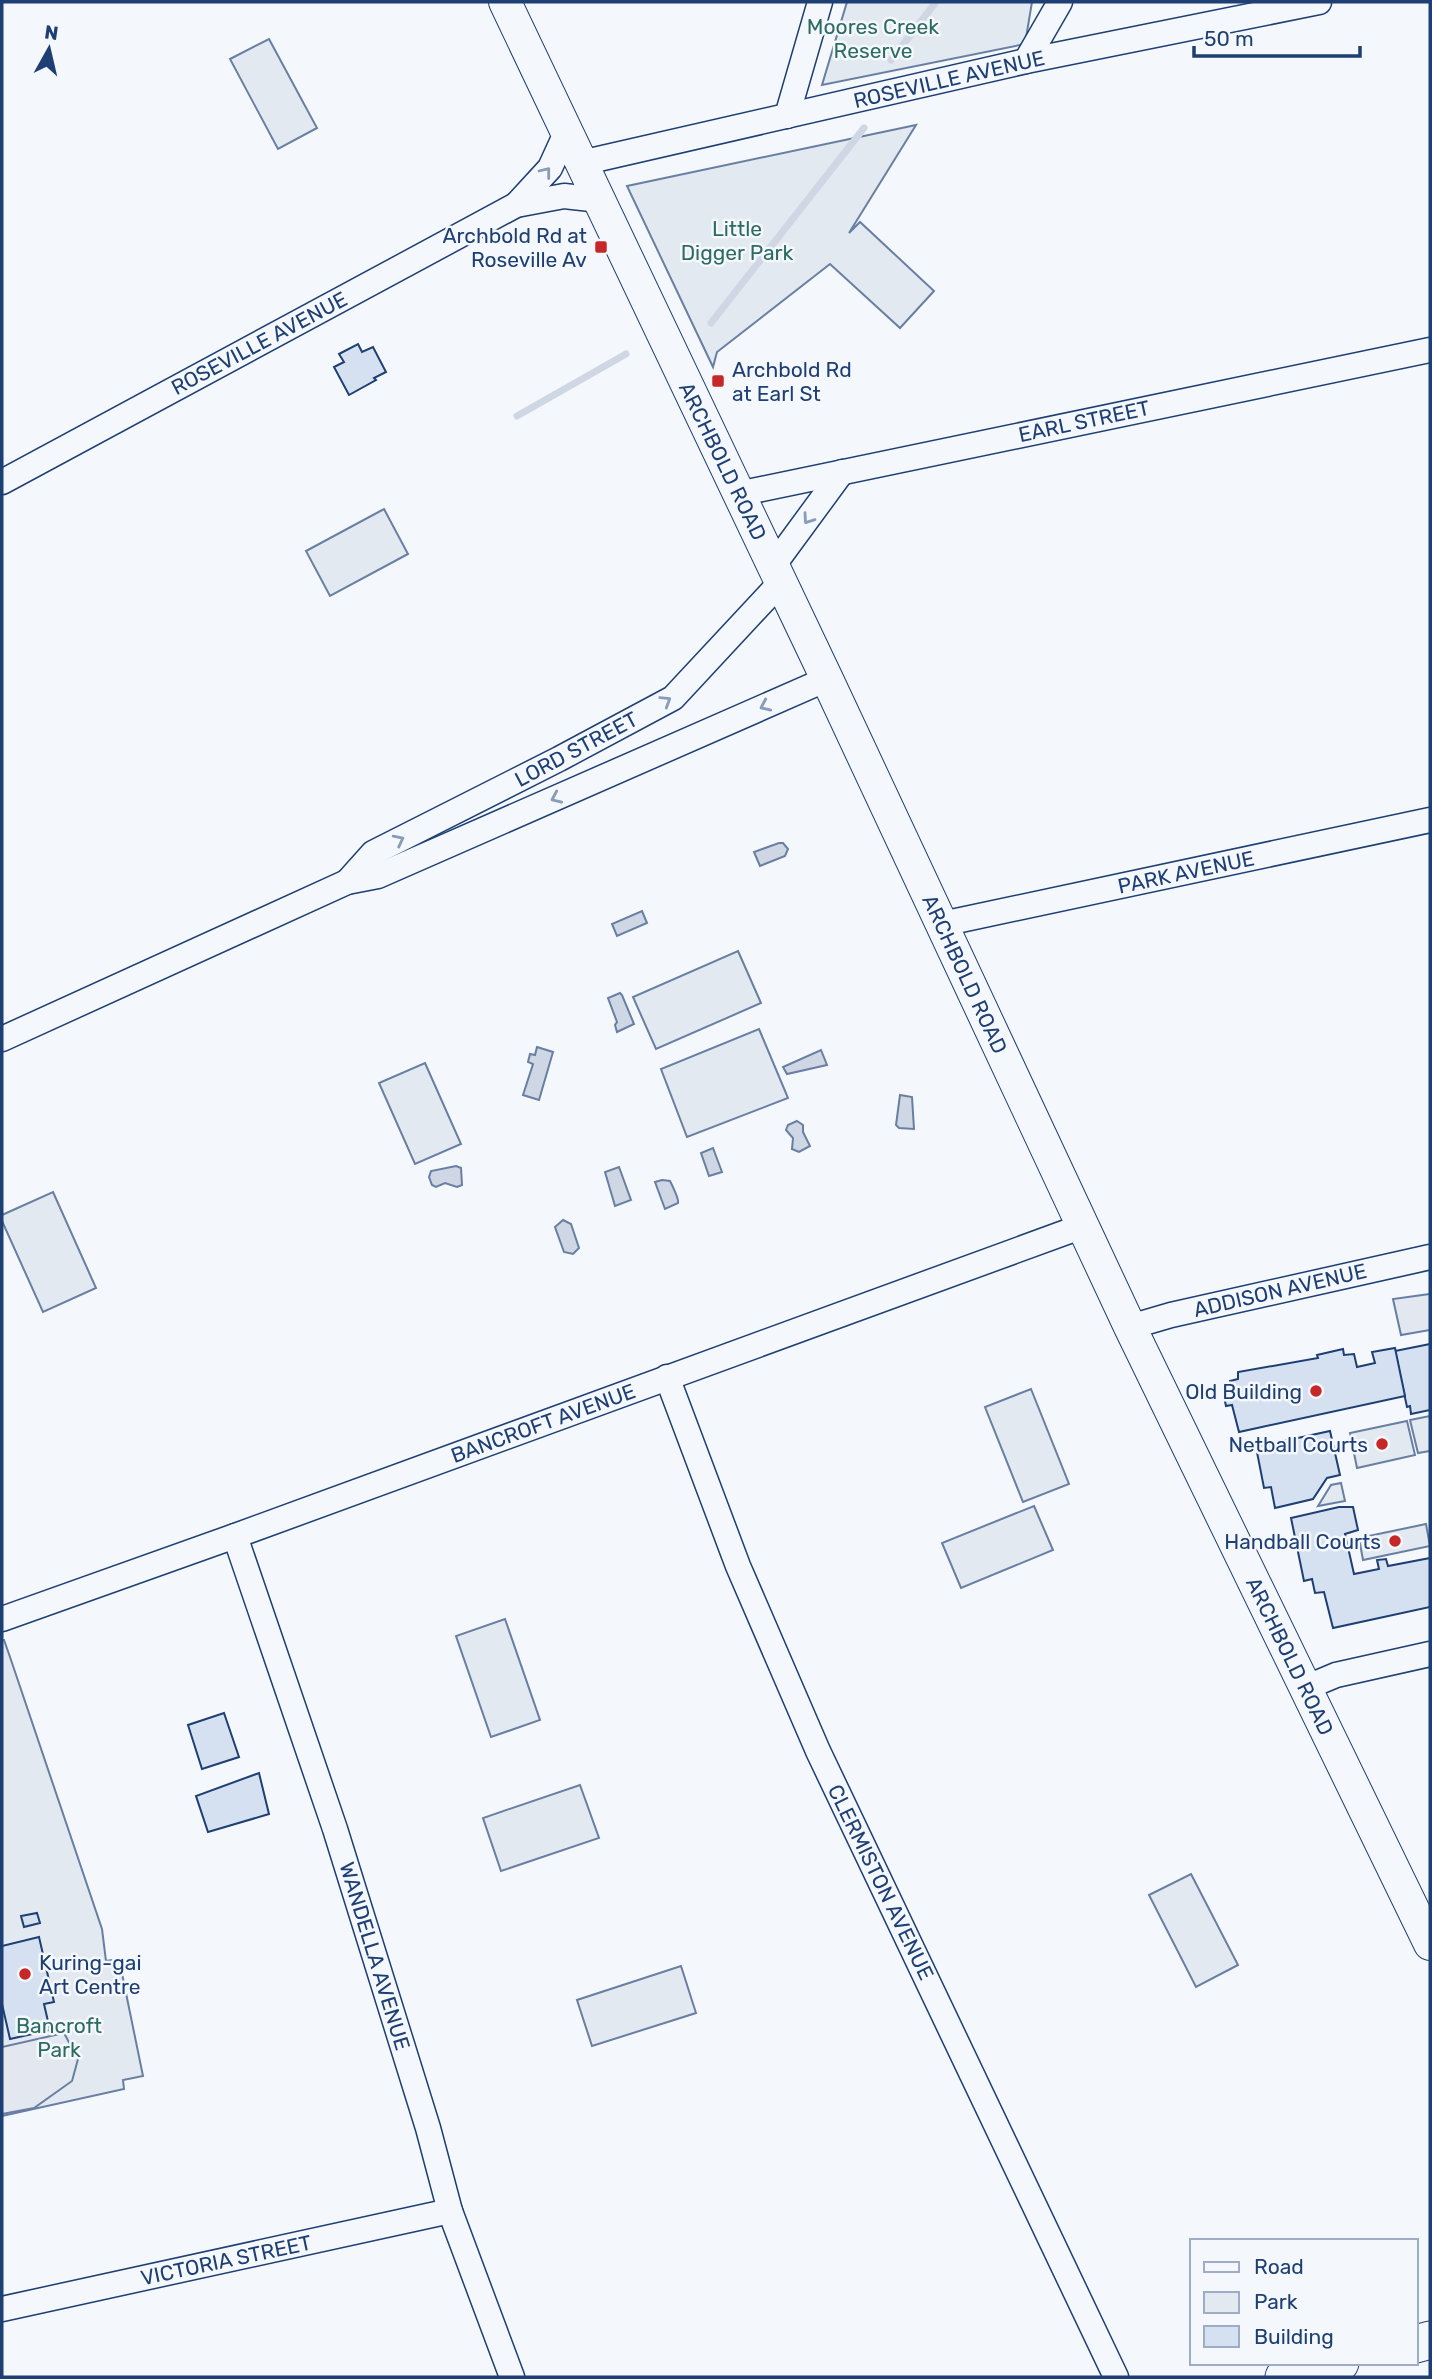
<svg xmlns="http://www.w3.org/2000/svg" width="1432" height="2379" viewBox="0 0 1432 2379" font-family="Rubik,sans-serif">
  <style>
    .green { fill: #e3e9f0; stroke: #687fa3; stroke-width: 2 }
    .parking { fill: #e3e8f0; stroke: #687fa3; stroke-width: 2 }
    .water { fill: #cfd7e4; stroke: #687fa3; stroke-width: 2 }
    .lines { fill: none; stroke-linecap: round; stroke-linejoin: round }
    .stream { stroke: #cfd7e4; stroke-width: 7 }
    .building { fill: #d5e0f0; stroke: #1d3f73; stroke-width: 2 }
    .minor-casing { stroke: #1d3f73; stroke-width: 27 }
    .major-casing { stroke: #1d3f73; stroke-width: 34 }
    .highway-casing { stroke: #1d3f73; stroke-width: 39 }
    .minor { stroke: #f4f7fb; stroke-width: 24 }
    .major { stroke: #f4f7fb; stroke-width: 32 }
    .highway { stroke: #f4f7fb; stroke-width: 37 }
    .oneway { stroke: #889bb7 }
    .poi-dot { fill: #c62828; stroke: #f4f7fb; stroke-width: 2.5 }
    .labels { text-anchor: middle; dominant-baseline: central; stroke-width: 5; stroke-linejoin: round; paint-order: stroke }
    .park-label { font-size: 21px; fill: #2c6c60; stroke: #f4f7fb }
    .street-label { font-size: 21px; fill: #1d3f73; stroke: #f4f7fb }
    .poi-label { font-size: 21px; fill: #1d3f73; stroke: #f4f7fb; text-anchor: end }
  </style>
  <rect width="100%" height="100%" fill="#f4f7fb"/>
  <!-- green -->
  <g class="green">
    <path d="M847,2H1032L1025,44L822,85Z"/>
    <path d="M269,39L317,128L278,149L230,59Z"/>
    <path d="M916,125L849,233L860,222L934,291L900,328L830,264L717,352L713,367L627,186Z"/>
    <path d="M384,509L408,554L330,596L306,551Z"/>
    <path d="M738,951L761,1003L656,1049L633,997Z"/>
    <path d="M759,1029L788,1098L687,1137L661,1069Z"/>
    <path d="M425,1063L461,1144L415,1164L379,1083Z"/>
    <path d="M53,1192L96,1288L43,1312L2,1221V1215Z"/>
    <path d="M1031,1389L1069,1484L1023,1502L985,1407Z"/>
    <path d="M1430,1416V1451L1418,1453L1410,1420Z"/>
    <path d="M1407,1421L1415,1455L1357,1468L1350,1433Z"/>
    <path d="M1341,1483L1345,1501L1318,1506L1331,1485Z"/>
    <path d="M1034,1506L1053,1550L961,1588L942,1543Z"/>
    <path d="M1426,1524L1430,1546L1363,1560L1359,1538Z"/>
    <path d="M505,1619L540,1720L491,1737L456,1636Z"/>
    <path d="M2,1640H4L10,1657L102,1929L106,1961L119,1959L143,2076L123,2080L124,2089L2,2116Z"/>
    <path d="M580,1785L599,1838L501,1871L483,1818Z"/>
    <path d="M1191,1874L1238,1965L1196,1987L1149,1895Z"/>
    <path d="M681,1966L696,2013L592,2046L577,2000Z"/>
  </g>
  <!-- parking -->
  <g class="parking">
    <path d="M1430,1294V1330L1401,1335L1393,1299Z"/>
    <path d="M64,2033L78,2059L72,2081L34,2108L2,2114V2047Z"/>
  </g>
  <!-- water -->
  <g class="water">
    <path d="M779,843H783L788,849L785,856L760,866L754,852Z"/>
    <path d="M642,911L647,923L617,936L612,924Z"/>
    <path d="M620,993L622,995L634,1024L617,1032L615,1025L617,1022L608,998Z"/>
    <path d="M537,1047L553,1052L539,1100L523,1095L533,1064L528,1062L530,1054L535,1055Z"/>
    <path d="M821,1050L827,1065L787,1074L783,1067Z"/>
    <path d="M900,1095L912,1097L914,1129L899,1128L896,1125Z"/>
    <path d="M797,1121L803,1125V1132L810,1146L799,1152L792,1149L793,1138L786,1130L788,1125Z"/>
    <path d="M713,1148L722,1172L709,1176L701,1153Z"/>
    <path d="M456,1166L461,1168L462,1185L457,1187L445,1183L436,1187L432,1185L429,1177L431,1171Z"/>
    <path d="M619,1167L631,1200L615,1206L605,1172Z"/>
    <path d="M662,1180L670,1181C672,1185 679,1200 678,1203L665,1209L655,1182Z"/>
    <path d="M563,1220L571,1224L579,1248L573,1254L564,1252L555,1227Z"/>
  </g>
  <g class="lines">
    <!-- stream -->
    <g class="stream">
      <path d="M891,60L936,2"/>
      <path d="M711,323L864,128"/>
      <path d="M517,416L626,354"/>
    </g>
  </g>
  <!-- building -->
  <g class="building">
    <path d="M358,344L362,352L373,347L386,372L374,378L376,380L349,395L334,367L344,362L339,354Z"/>
    <path d="M1430,1344V1410L1411,1414L1410,1406L1407,1407L1395,1351Z"/>
    <path d="M1395,1348L1405,1396L1239,1432L1232,1405L1226,1406L1223,1392L1231,1390L1230,1381L1238,1379V1372L1318,1358L1317,1355L1343,1349L1344,1355L1354,1354L1357,1367L1375,1363L1372,1352Z"/>
    <path d="M1330,1431L1340,1475L1327,1478L1313,1499L1275,1508L1271,1487L1264,1488L1256,1447Z"/>
    <path d="M1339,1507H1353L1358,1530L1345,1534L1354,1574L1379,1569L1377,1560L1386,1559L1388,1566L1430,1558V1607L1333,1628L1324,1592L1315,1593L1312,1579L1304,1581L1291,1518Z"/>
    <path d="M224,1713L239,1757L202,1769L188,1725Z"/>
    <path d="M259,1773L269,1814L208,1832L196,1796Z"/>
    <path d="M37,1913L40,1923L24,1927L21,1916Z"/>
    <path d="M39,1937L54,2002L44,2004L50,2030L10,2039L2,2004V1946Z"/>
  </g>
  <g class="lines">
    <defs>
      <g id="minor">
        <path d="M1026,61L1060,2"/>
        <path d="M787,116L820,2"/>
        <path d="M581,163L1026,61L1319,2"/>
        <path d="M516,205L550,168L566,133"/>
        <path d="M2,482L516,205L564,196L600,200"/>
        <path d="M738,494L1430,350"/>
        <path d="M773,566L842,472"/>
        <path d="M347,882L373,853L559,759L673,698L781,582"/>
        <path d="M942,924L1430,820"/>
        <path d="M2,1039L347,882L378,876L827,679"/>
        <path d="M1130,1327L1171,1315L1430,1257"/>
        <path d="M667,1377L738,1566L818,1751L1116,2377"/>
        <path d="M235,1536L335,1829L428,2128L450,2211L512,2377"/>
        <path d="M2,1619L235,1536L1083,1226"/>
        <path d="M1305,1688L1336,1675L1430,1654"/>
        <path d="M2,2309L450,2211"/>
      </g>
      <path id="major" d="M505,2L827,679L1130,1327L1430,1944"/>
      <g id="highway">
        <path d="M1416,2344L1430,2340"/>
        <path d="M1284,2377L1340,2363"/>
      </g>
    </defs>
    <!-- minor casing -->
    <use href="#minor" class="minor-casing"/>
    <!-- major casing -->
    <use href="#major" class="major-casing"/>
    <!-- highway casing -->
    <use href="#highway" class="highway-casing"/>
    <!-- minor -->
    <use href="#minor" class="minor"/>
    <!-- major -->
    <use href="#major" class="major"/>
    <!-- highway -->
    <use href="#highway" class="highway"/>
  </g>
  <!-- one-way arrows -->
  <defs><path id="oneway-chevron" d="M-2-3.5L2.5 0L-2 3.5" fill="none" stroke-width="1.6" stroke-linecap="round" stroke-linejoin="round" transform="scale(1.75)"/></defs>
  <g class="oneway">
    <use href="#oneway-chevron" transform="translate(546 172) rotate(-52)"/>
    <use href="#oneway-chevron" transform="translate(808 519) rotate(125)"/>
    <use href="#oneway-chevron" transform="translate(666 701) rotate(-32)"/>
    <use href="#oneway-chevron" transform="translate(765 706) rotate(156)"/>
    <use href="#oneway-chevron" transform="translate(556 798) rotate(156)"/>
    <use href="#oneway-chevron" transform="translate(399 840) rotate(-27)"/>
  </g>
  <!-- markers -->
  <g class="poi-dot">
    <rect x="594" y="240" width="14" height="14" rx="3.5"/>
    <rect x="711" y="374" width="14" height="14" rx="3.5"/>
    <circle cx="1316" cy="1391" r="7"/>
    <circle cx="1382" cy="1444" r="7"/>
    <circle cx="1395" cy="1541" r="7"/>
    <circle cx="25" cy="1974" r="7"/>
  </g>
  <g class="labels">
    <!-- park labels -->
    <g class="park-label">
      <text x="873" y="26">Moores Creek<tspan x="873" dy="24">Reserve</tspan></text>
      <text x="737" y="228">Little<tspan x="737" dy="24">Digger Park</tspan></text>
      <text x="59" y="2025">Bancroft<tspan x="59" dy="24">Park</tspan></text>
    </g>
    <!-- street labels -->
    <g class="street-label">
      <text transform="translate(949 79) rotate(-13)">ROSEVILLE AVENUE</text>
      <text transform="translate(259 343) rotate(-28)">ROSEVILLE AVENUE</text>
      <text transform="translate(1084 421) rotate(-12)">EARL STREET</text>
      <text transform="translate(723 461) rotate(64)">ARCHBOLD ROAD</text>
      <text transform="translate(576 749) rotate(-28)">LORD STREET</text>
      <text transform="translate(1186 872) rotate(-12)">PARK AVENUE</text>
      <text transform="translate(965 974) rotate(65)">ARCHBOLD ROAD</text>
      <text transform="translate(1280 1290) rotate(-13)">ADDISON AVENUE</text>
      <text transform="translate(543 1423) rotate(-20)">BANCROFT AVENUE</text>
      <text transform="translate(1290 1656) rotate(64)">ARCHBOLD ROAD</text>
      <text transform="translate(881 1882) rotate(64)">CLERMISTON AVENUE</text>
      <text transform="translate(375 1956) rotate(73)">WANDELLA AVENUE</text>
      <text transform="translate(226 2260) rotate(-12)">VICTORIA STREET</text>
    </g>
    <!-- poi labels -->
    <g class="poi-label">
      <text x="587" y="235">Archbold Rd at<tspan x="587" dy="24">Roseville Av</tspan></text>
      <text x="732" y="369" text-anchor="start">Archbold Rd<tspan x="732" dy="24">at Earl St</tspan></text>
      <text x="1302" y="1391">Old Building</text>
      <text x="1368" y="1444">Netball Courts</text>
      <text x="1381" y="1541">Handball Courts</text>
      <text x="39" y="1962" text-anchor="start">Kuring-gai<tspan x="39" dy="24">Art Centre</tspan></text>
    </g>
  </g>
  <!-- border -->
  <rect width="1432" height="2379" fill="none" stroke="#1d3f73" stroke-width="7"/>
  <!-- legend -->
  <rect x="1190" y="2239" width="228" height="126" fill="#f4f7fb" stroke="#9eadc5" stroke-width="2"/>
  <rect x="1204" y="2262" width="35" height="10" fill="#f4f7fb" stroke="#9eadc5" stroke-width="2"/>
  <text x="1254" y="2274" font-size="21" fill="#1d3f73">Road</text>
  <rect x="1204" y="2292" width="35" height="21" fill="#e3e9f0" stroke="#9eadc5" stroke-width="2"/>
  <text x="1254" y="2309" font-size="21" fill="#1d3f73">Park</text>
  <rect x="1204" y="2326" width="35" height="21" fill="#d5e0f0" stroke="#9eadc5" stroke-width="2"/>
  <text x="1254" y="2344" font-size="21" fill="#1d3f73">Building</text>
  <!-- north arrow -->
  <g transform="translate(49 49) rotate(8)" stroke="#f4f7fb" stroke-width="5" paint-order="stroke">
  <path d="M0-5L12 26L0 18L-12 26Z" fill="#1d3f73"/>
  <text y="-10" font-size="19" font-weight="bold" text-anchor="middle" fill="#1d3f73">N</text>
  </g>
  <!-- scale -->
  <path d="M1194 46v10h166v-10" fill="none" stroke="#1d3f73" stroke-width="3.5"/>
  <text x="1204" y="46" font-size="21" fill="#1d3f73" stroke="#f4f7fb" stroke-width="5" paint-order="stroke">50 m</text>
</svg>
